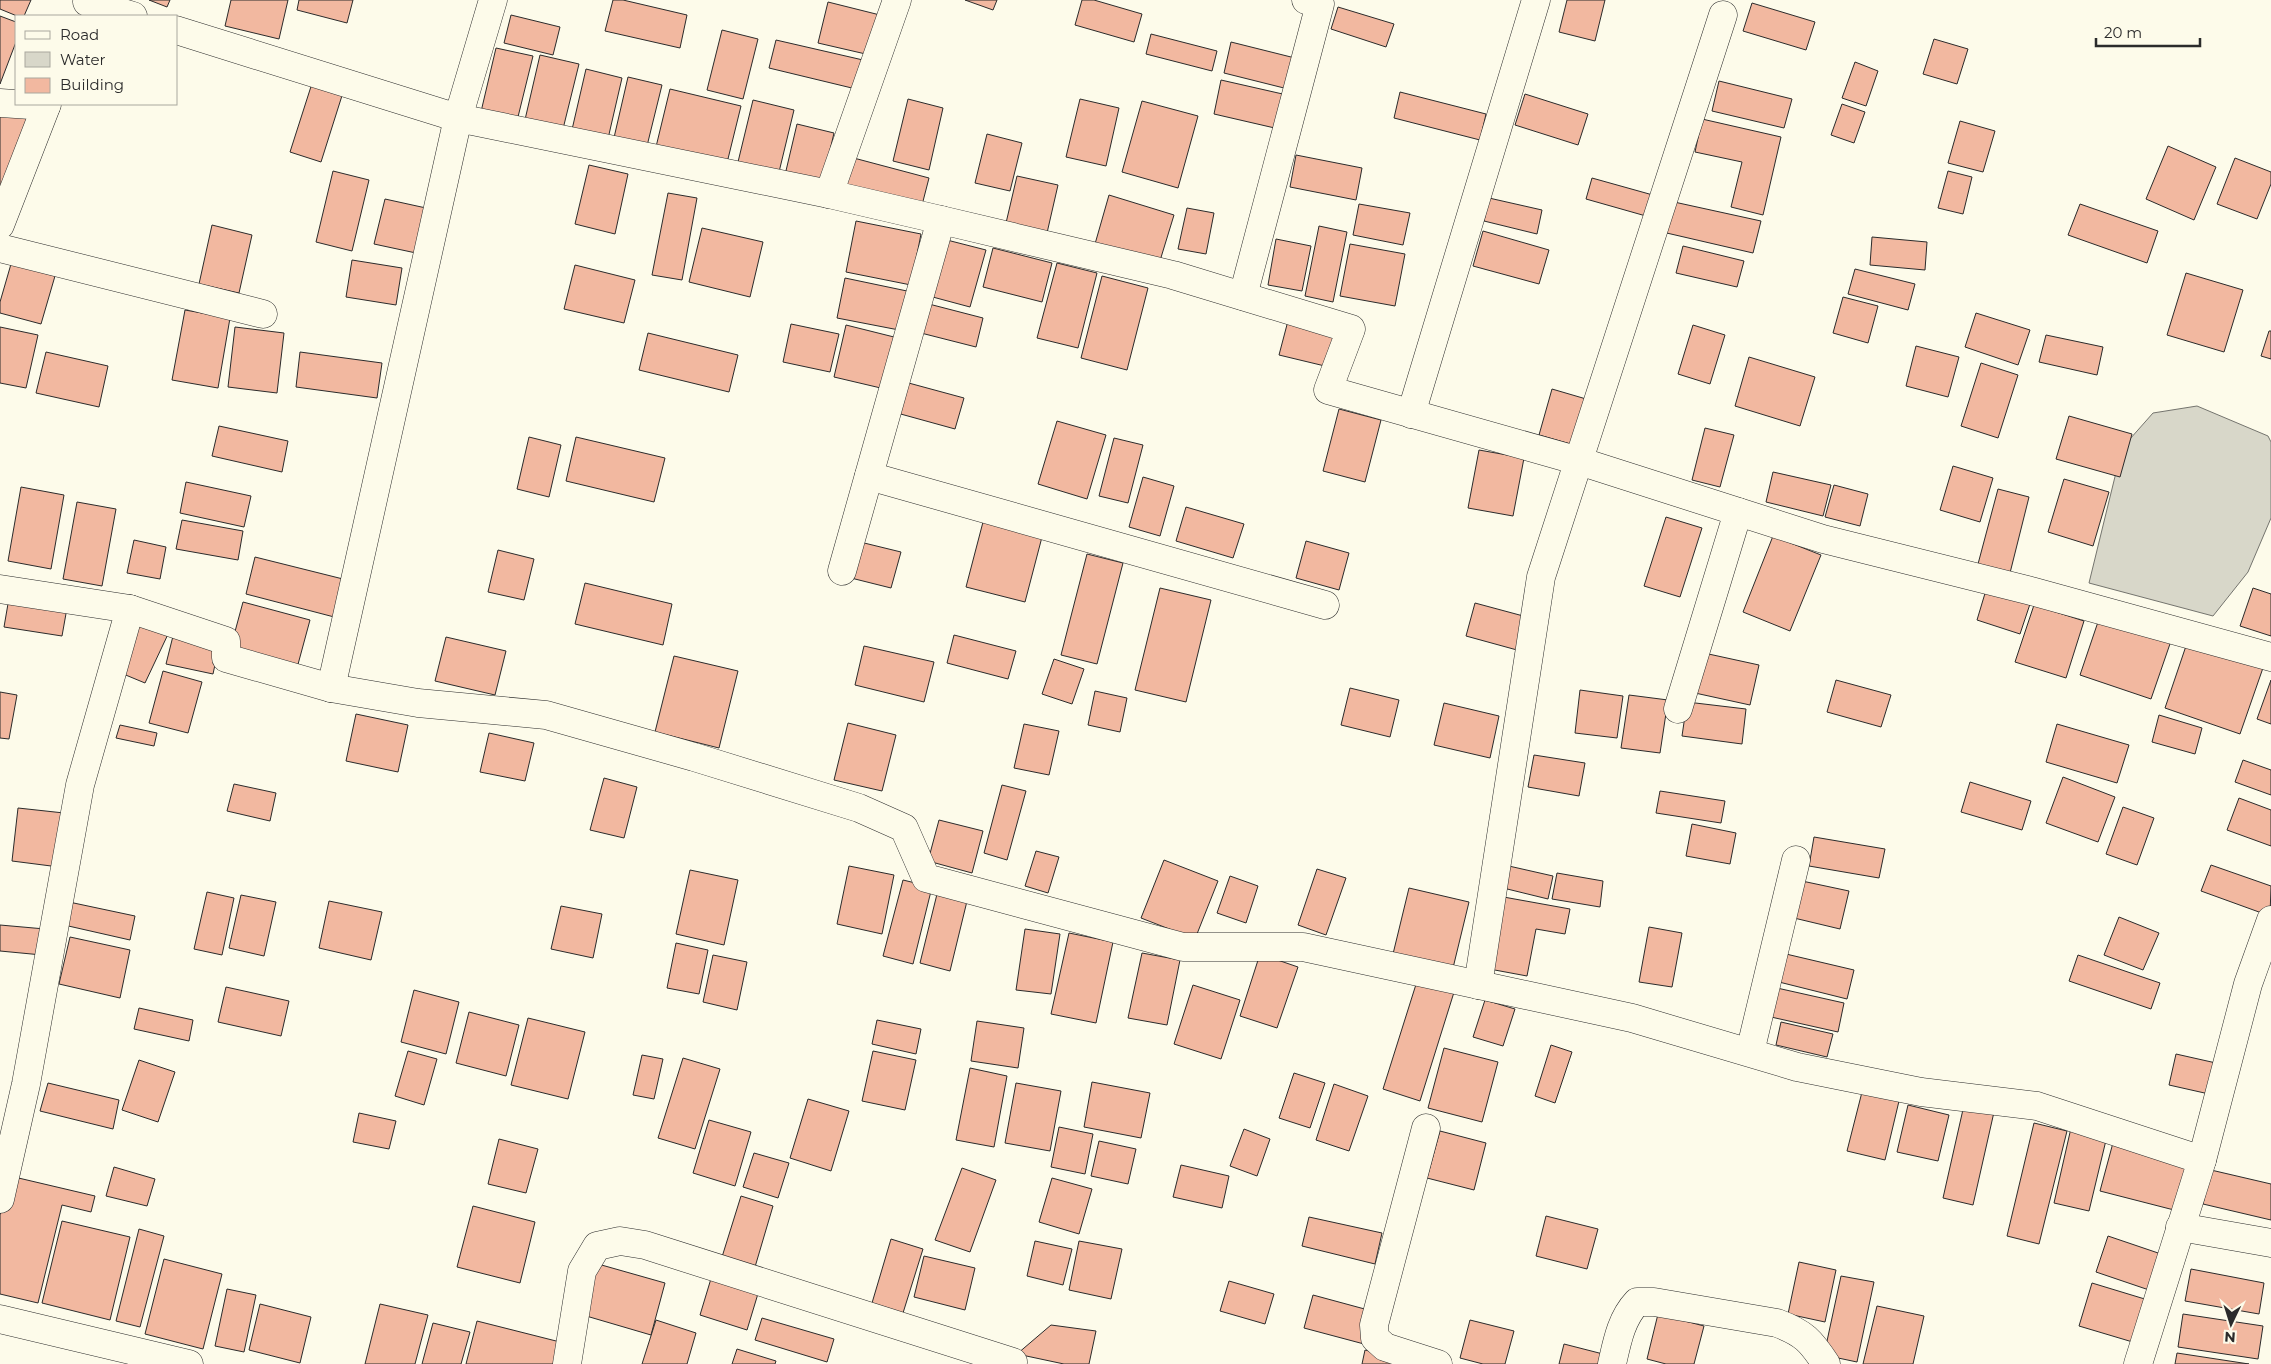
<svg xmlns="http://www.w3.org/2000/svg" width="2271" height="1364" viewBox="0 0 2271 1364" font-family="Montserrat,sans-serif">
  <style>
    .water { fill: #d8d7c9; stroke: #74746e }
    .building { fill: #f2b8a0; stroke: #2b2b2b }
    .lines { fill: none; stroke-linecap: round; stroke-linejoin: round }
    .street-casing { stroke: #2b2b2b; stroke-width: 29 }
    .secondary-casing { stroke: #2b2b2b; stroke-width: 29 }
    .street { stroke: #fdfbea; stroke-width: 28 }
    .secondary { stroke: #fdfbea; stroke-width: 28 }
  </style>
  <rect width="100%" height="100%" fill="#fdfbea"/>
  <!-- water -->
  <path class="water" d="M2197,406L2268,436L2271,442V518L2248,572L2213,616L2089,583L2122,448L2153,413Z"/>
  <!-- building -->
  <g class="building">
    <path d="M0,0H31L24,16H17L0,9Z"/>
    <path d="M149,0H170L167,7Z"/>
    <path d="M231,0H288L279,39L225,26Z"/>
    <path d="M299,0H353L347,23L297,10Z"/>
    <path d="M613,0H623L687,15L680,48L605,31Z"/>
    <path d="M965,0H997L993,10Z"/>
    <path d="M1082,0H1094L1142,14L1134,42L1075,25Z"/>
    <path d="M1567,0H1605L1595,41L1559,32Z"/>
    <path d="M828,2L880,15L870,55L818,43Z"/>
    <path d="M1752,3L1815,22L1806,50L1743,31Z"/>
    <path d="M1338,7L1394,24L1386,47L1331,29Z"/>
    <path d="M511,15L560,27L553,55L504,43Z"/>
    <path d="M0,16L16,22V42L0,84Z"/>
    <path d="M722,30L758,39L743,99L707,90Z"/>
    <path d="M1151,34L1217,51L1212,71L1146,54Z"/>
    <path d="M1934,39L1968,49L1957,84L1923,74Z"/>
    <path d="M776,40L863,60L856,89L769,68Z"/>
    <path d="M1231,42L1295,58L1288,89L1224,73Z"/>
    <path d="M496,48L533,56L516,125L480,116Z"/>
    <path d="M540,55L579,64L562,133L524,124Z"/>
    <path d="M1855,62L1878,71L1866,106L1842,98Z"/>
    <path d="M586,69L622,78L607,143L571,134Z"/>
    <path d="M315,74L346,83L321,162L290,152Z"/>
    <path d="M628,77L662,85L646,150L613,142Z"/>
    <path d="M1221,80L1287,95L1279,129L1214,114Z"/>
    <path d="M1719,81L1792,99L1784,128L1712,111Z"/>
    <path d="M670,89L741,106L726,167L655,151Z"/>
    <path d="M1400,92L1486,114L1480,140L1394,118Z"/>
    <path d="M1525,94L1588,114L1578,145L1515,125Z"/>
    <path d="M908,99L943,108L929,170L893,161Z"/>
    <path d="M1080,99L1119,108L1106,166L1066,157Z"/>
    <path d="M753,100L794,110L779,172L738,162Z"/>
    <path d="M1142,101L1198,116L1178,188L1122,172Z"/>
    <path d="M1842,104L1865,112L1854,143L1831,135Z"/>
    <path d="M0,109L36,122L0,189Z"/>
    <path d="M1702,119L1781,137L1763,215L1731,207L1742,162L1695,152Z"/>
    <path d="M1960,121L1995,131L1983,172L1948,163Z"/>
    <path d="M797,124L834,133L822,184L785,175Z"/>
    <path d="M987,134L1022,143L1010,191L975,183Z"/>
    <path d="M2168,146L2216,167L2194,220L2146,199Z"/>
    <path d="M1296,155L1362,168L1356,200L1290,187Z"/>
    <path d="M850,157L929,178L921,209L841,187Z"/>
    <path d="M2235,158L2271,172V184L2257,219L2217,204Z"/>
    <path d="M589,165L628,174L615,234L575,224Z"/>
    <path d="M333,171L369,180L352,251L316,242Z"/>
    <path d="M1948,171L1972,177L1963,214L1938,208Z"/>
    <path d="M1017,176L1058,185L1047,233L1006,223Z"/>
    <path d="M1592,178L1660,197L1653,218L1586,199Z"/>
    <path d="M668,193L697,198L682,280L652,275Z"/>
    <path d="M1109,195L1174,215L1159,264L1095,244Z"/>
    <path d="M1489,198L1542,210L1537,234L1484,221Z"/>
    <path d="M385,199L426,208L416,253L374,244Z"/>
    <path d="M1665,200L1761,221L1753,253L1658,231Z"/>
    <path d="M1359,204L1410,213L1403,245L1353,235Z"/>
    <path d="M2080,204L2158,231L2147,263L2068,235Z"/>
    <path d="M1187,208L1214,213L1206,254L1178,249Z"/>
    <path d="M856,221L921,234L911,285L846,272Z"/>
    <path d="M212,225L252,235L239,293L199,284Z"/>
    <path d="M1319,226L1347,232L1333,302L1305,296Z"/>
    <path d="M702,228L763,242L750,297L689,282Z"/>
    <path d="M1483,231L1549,250L1539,284L1473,266Z"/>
    <path d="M1872,237L1927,242L1925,270L1870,265Z"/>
    <path d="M943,239L986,250L970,307L929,296Z"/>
    <path d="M1276,239L1311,246L1302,291L1268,285Z"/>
    <path d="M1350,244L1405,254L1395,306L1340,296Z"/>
    <path d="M1683,246L1744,261L1737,287L1676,273Z"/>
    <path d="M993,248L1052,263L1042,302L983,287Z"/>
    <path d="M352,260L402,268L396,305L346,297Z"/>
    <path d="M1057,263L1097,273L1078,348L1037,338Z"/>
    <path d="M11,264L55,276L41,324L0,313V302Z"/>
    <path d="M575,265L635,280L624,323L564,309Z"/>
    <path d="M1855,269L1915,284L1908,310L1848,294Z"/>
    <path d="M2186,273L2243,290L2224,352L2167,335Z"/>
    <path d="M1102,276L1148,288L1127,370L1081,358Z"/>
    <path d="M845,278L907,291L899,330L837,318Z"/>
    <path d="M1843,297L1878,306L1868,343L1833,333Z"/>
    <path d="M925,303L983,318L976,347L917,332Z"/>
    <path d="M185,310L230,318L218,388L172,380Z"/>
    <path d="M1976,313L2030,330L2018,365L1965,347Z"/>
    <path d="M1289,317L1339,329L1329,367L1279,355Z"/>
    <path d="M791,324L839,334L830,372L783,362Z"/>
    <path d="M846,325L898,338L885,389L834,377Z"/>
    <path d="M1693,325L1725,335L1710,384L1678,374Z"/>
    <path d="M0,327L38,335L26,388L0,383Z"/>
    <path d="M235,327L284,333L277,393L228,387Z"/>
    <path d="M2269,331H2271V359L2261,356Z"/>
    <path d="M648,333L738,355L729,392L639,370Z"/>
    <path d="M2046,335L2103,347L2097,375L2039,362Z"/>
    <path d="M1916,346L1959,357L1948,397L1906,386Z"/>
    <path d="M46,352L108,366L99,407L36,393Z"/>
    <path d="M300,352L382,363L377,398L296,387Z"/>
    <path d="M1749,357L1815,377L1800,426L1735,406Z"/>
    <path d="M1981,363L2018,375L1998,438L1961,426Z"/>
    <path d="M905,382L964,398L955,429L897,413Z"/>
    <path d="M1552,389L1593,401L1581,447L1539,435Z"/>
    <path d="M1339,409L1381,420L1365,482L1323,471Z"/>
    <path d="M2069,416L2132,434L2120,477L2056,459Z"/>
    <path d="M1057,421L1106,435L1087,499L1038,484Z"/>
    <path d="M219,426L288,441L282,472L212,456Z"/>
    <path d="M1705,428L1734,435L1720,487L1692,480Z"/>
    <path d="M529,437L561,445L549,497L517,489Z"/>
    <path d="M576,437L665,458L654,502L566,481Z"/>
    <path d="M1114,438L1143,445L1128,503L1099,496Z"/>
    <path d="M1479,450L1524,458L1513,516L1468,508Z"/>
    <path d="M1953,466L1993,478L1980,522L1940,510Z"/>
    <path d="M1773,472L1831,485L1823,516L1766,502Z"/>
    <path d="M1143,477L1174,486L1160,536L1129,527Z"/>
    <path d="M2064,479L2109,492L2093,546L2048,532Z"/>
    <path d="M186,482L251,496L244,527L180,513Z"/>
    <path d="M1834,485L1868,494L1860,526L1825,517Z"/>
    <path d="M21,487L64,495L51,569L8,561Z"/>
    <path d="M1998,489L2029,497L2010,573L1978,564Z"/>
    <path d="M77,502L116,509L102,586L63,579Z"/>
    <path d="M1186,507L1244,524L1233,558L1176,541Z"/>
    <path d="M1666,517L1702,528L1680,597L1644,586Z"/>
    <path d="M182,520L243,531L238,560L176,549Z"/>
    <path d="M983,522L1042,537L1025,602L966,587Z"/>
    <path d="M1773,536L1821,555L1790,631L1743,612Z"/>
    <path d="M134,540L166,547L160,579L127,573Z"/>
    <path d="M856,541L901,552L891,588L847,577Z"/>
    <path d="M1306,541L1349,553L1339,590L1296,578Z"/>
    <path d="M498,550L534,559L524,600L488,592Z"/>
    <path d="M1087,554L1123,563L1097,664L1061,655Z"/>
    <path d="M255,557L347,580L338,618L246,594Z"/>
    <path d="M585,583L672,604L663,645L575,624Z"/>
    <path d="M1160,588L1211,600L1186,702L1135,690Z"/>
    <path d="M2253,588L2271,594V636L2240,626Z"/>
    <path d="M1986,590L2030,604L2020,634L1977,620Z"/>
    <path d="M9,598L67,608L62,636L4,627Z"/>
    <path d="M243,602L310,620L297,668L230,650Z"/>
    <path d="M1475,603L1527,617L1517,650L1466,636Z"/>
    <path d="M2034,605L2084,621L2066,678L2015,662Z"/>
    <path d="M2101,613L2172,638L2151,699L2080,675Z"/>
    <path d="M142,617L170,630L145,683L116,671Z"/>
    <path d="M954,635L1016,651L1008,679L947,663Z"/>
    <path d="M173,636L219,646L213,674L166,664Z"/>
    <path d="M446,637L506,651L495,695L435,681Z"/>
    <path d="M2188,640L2264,665L2240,734L2165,708Z"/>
    <path d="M864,646L934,662L924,702L855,685Z"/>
    <path d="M1704,653L1759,665L1750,705L1695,693Z"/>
    <path d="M674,656L738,671L719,748L655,732Z"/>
    <path d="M1054,659L1084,669L1072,704L1042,694Z"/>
    <path d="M163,671L202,682L188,733L149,723Z"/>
    <path d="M1836,680L1891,695L1881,727L1827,712Z"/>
    <path d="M2271,680V724L2257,719Z"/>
    <path d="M1350,688L1399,700L1390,737L1341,725Z"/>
    <path d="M1580,690L1623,696L1617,738L1575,733Z"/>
    <path d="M1095,691L1127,698L1120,732L1088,725Z"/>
    <path d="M0,692L17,695L9,739L0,738Z"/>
    <path d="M1629,695L1668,700L1660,753L1621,748Z"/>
    <path d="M1687,702L1746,709L1742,744L1682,736Z"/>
    <path d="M1444,703L1499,716L1490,758L1434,745Z"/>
    <path d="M356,714L408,725L398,772L346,761Z"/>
    <path d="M2159,715L2202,728L2195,754L2152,742Z"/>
    <path d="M848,723L896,735L882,791L834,780Z"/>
    <path d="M1024,724L1059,731L1049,775L1014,768Z"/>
    <path d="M2057,724L2129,745L2117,783L2046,762Z"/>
    <path d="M120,725L157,733L154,746L116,738Z"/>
    <path d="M489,733L534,743L525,781L480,772Z"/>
    <path d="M1534,755L1585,763L1579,796L1528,787Z"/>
    <path d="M2243,760L2271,770V795L2235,782Z"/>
    <path d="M2063,777L2115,797L2098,842L2046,823Z"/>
    <path d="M604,778L637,787L624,838L590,830Z"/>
    <path d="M1970,782L2031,801L2022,830L1961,812Z"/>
    <path d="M234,784L276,793L270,821L227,811Z"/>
    <path d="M1002,785L1026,791L1007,860L984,853Z"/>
    <path d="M1660,791L1725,801L1721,823L1656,813Z"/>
    <path d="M2239,798L2271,810V846L2227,830Z"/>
    <path d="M2123,807L2154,818L2137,865L2106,854Z"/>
    <path d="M18,808L64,813L59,867L12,861Z"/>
    <path d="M939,820L983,831L972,873L928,861Z"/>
    <path d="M1692,824L1736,833L1730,864L1686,856Z"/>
    <path d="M1814,837L1885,849L1879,878L1809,866Z"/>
    <path d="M1036,851L1059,857L1048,893L1025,886Z"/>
    <path d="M1164,860L1218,881L1195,939L1141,918Z"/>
    <path d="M1500,864L1553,876L1548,899L1495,886Z"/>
    <path d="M2211,865L2271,886L2270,916L2201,891Z"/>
    <path d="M849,866L894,875L882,934L837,924Z"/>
    <path d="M1317,869L1346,878L1326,935L1298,925Z"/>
    <path d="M690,870L738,880L724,945L676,934Z"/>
    <path d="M1557,873L1603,881L1600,907L1552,899Z"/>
    <path d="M1230,876L1258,886L1246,923L1217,913Z"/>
    <path d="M903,880L932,887L913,964L883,956Z"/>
    <path d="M1802,881L1849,891L1840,929L1794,918Z"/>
    <path d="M1409,888L1469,902L1453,968L1393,954Z"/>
    <path d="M938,890L968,897L950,971L920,963Z"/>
    <path d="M207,892L234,898L222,955L194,949Z"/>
    <path d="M241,895L276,902L264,956L229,948Z"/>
    <path d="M1498,896L1570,909L1565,934L1536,929L1527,976L1484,968Z"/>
    <path d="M329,901L382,912L371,960L319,948Z"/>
    <path d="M69,902L135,916L130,940L64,925Z"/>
    <path d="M561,906L602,914L593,958L551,949Z"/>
    <path d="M2119,917L2159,933L2143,970L2104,955Z"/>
    <path d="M0,925L45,929L42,955L0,951Z"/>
    <path d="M1649,927L1682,933L1672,987L1639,982Z"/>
    <path d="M1025,929L1060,934L1051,994L1016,990Z"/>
    <path d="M1069,933L1113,942L1096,1023L1051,1014Z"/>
    <path d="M70,937L130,950L120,998L59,984Z"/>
    <path d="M676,943L708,950L699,994L667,988Z"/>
    <path d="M1142,953L1180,960L1167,1025L1128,1018Z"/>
    <path d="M1260,954L1298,967L1277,1028L1240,1016Z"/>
    <path d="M1786,954L1854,970L1847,999L1779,982Z"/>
    <path d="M713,955L747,962L737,1010L703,1002Z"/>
    <path d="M2078,955L2160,983L2151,1009L2069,981Z"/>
    <path d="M1418,978L1455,989L1420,1101L1383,1089Z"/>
    <path d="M1193,985L1240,1000L1221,1059L1174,1044Z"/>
    <path d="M226,987L289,1001L281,1036L218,1022Z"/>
    <path d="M1777,988L1844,1003L1838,1032L1771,1017Z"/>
    <path d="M414,990L459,1002L446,1054L401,1042Z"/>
    <path d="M1485,1000L1515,1009L1503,1046L1473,1037Z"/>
    <path d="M139,1008L193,1020L189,1041L134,1029Z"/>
    <path d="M469,1012L519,1025L506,1076L456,1063Z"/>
    <path d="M528,1018L585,1032L568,1099L511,1085Z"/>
    <path d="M877,1020L921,1029L916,1054L872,1044Z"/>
    <path d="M977,1021L1024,1028L1018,1068L971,1061Z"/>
    <path d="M1781,1022L1833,1034L1827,1057L1776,1045Z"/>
    <path d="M1551,1045L1572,1052L1555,1103L1535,1096Z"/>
    <path d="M1444,1048L1498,1062L1482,1122L1428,1108Z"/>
    <path d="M408,1051L437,1059L424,1105L395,1096Z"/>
    <path d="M873,1051L916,1060L905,1110L862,1101Z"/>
    <path d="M2176,1054L2216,1063L2209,1094L2169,1085Z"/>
    <path d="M642,1055L663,1059L654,1099L633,1095Z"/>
    <path d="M683,1058L720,1069L695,1149L658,1138Z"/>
    <path d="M139,1060L175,1072L158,1122L122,1110Z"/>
    <path d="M970,1068L1007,1076L994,1147L956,1140Z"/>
    <path d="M1294,1073L1325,1083L1310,1128L1279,1118Z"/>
    <path d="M1092,1082L1150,1093L1141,1138L1084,1127Z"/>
    <path d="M48,1083L119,1100L113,1129L40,1111Z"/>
    <path d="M1016,1083L1061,1091L1050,1151L1005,1143Z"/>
    <path d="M1334,1084L1368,1096L1349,1151L1316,1140Z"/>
    <path d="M1862,1092L1899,1101L1885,1160L1847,1151Z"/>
    <path d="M808,1099L849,1111L831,1171L790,1158Z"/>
    <path d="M1908,1105L1949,1115L1938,1161L1897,1152Z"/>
    <path d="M1964,1105L1994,1112L1973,1205L1943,1198Z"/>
    <path d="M359,1113L396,1121L389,1149L353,1142Z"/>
    <path d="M709,1120L751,1132L735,1186L693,1173Z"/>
    <path d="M2034,1123L2067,1131L2039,1244L2007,1236Z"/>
    <path d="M1059,1127L1093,1134L1085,1174L1051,1167Z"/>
    <path d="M2071,1128L2107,1136L2089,1211L2054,1203Z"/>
    <path d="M1244,1129L1270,1139L1257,1176L1230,1166Z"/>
    <path d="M1440,1131L1486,1143L1474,1190L1427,1178Z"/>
    <path d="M499,1139L538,1149L526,1193L488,1184Z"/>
    <path d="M2114,1139L2188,1158L2174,1210L2100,1191Z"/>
    <path d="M1099,1141L1136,1149L1128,1184L1091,1176Z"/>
    <path d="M754,1153L789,1163L778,1198L743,1187Z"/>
    <path d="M1181,1165L1229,1176L1222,1208L1173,1197Z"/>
    <path d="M114,1167L155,1179L147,1206L106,1196Z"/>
    <path d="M962,1168L996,1180L970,1252L935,1240Z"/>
    <path d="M2211,1170L2271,1184V1220L2203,1204Z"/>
    <path d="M10,1176L95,1196L91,1212L62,1205L38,1303L0,1294V1215Z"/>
    <path d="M1052,1178L1092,1189L1079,1234L1039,1222Z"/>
    <path d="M741,1196L773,1206L755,1267L722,1257Z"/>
    <path d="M473,1206L535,1222L520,1283L457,1267Z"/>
    <path d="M1546,1216L1598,1229L1587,1269L1536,1256Z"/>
    <path d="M1309,1217L1382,1233L1375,1264L1302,1246Z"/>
    <path d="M62,1221L130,1237L110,1320L42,1303Z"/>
    <path d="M139,1229L164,1236L140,1327L116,1321Z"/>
    <path d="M2108,1236L2167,1256L2155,1292L2096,1272Z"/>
    <path d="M891,1239L923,1249L903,1313L872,1303Z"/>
    <path d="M1035,1241L1072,1249L1063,1285L1027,1276Z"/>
    <path d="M1079,1241L1122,1249L1111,1299L1069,1290Z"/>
    <path d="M924,1256L975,1268L965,1310L914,1297Z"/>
    <path d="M164,1259L222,1274L203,1349L145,1334Z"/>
    <path d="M591,1262L665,1283L651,1335L576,1313Z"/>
    <path d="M1799,1262L1836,1270L1825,1322L1788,1314Z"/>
    <path d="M2191,1269L2264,1283L2259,1314L2185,1301Z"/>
    <path d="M713,1272L760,1287L747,1330L700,1315Z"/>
    <path d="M1841,1276L1874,1282L1857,1362L1824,1355Z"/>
    <path d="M1229,1281L1274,1294L1265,1324L1220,1311Z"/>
    <path d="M2092,1283L2148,1300L2136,1343L2079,1326Z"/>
    <path d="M227,1289L256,1295L244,1352L215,1346Z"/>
    <path d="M1313,1295L1372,1311L1364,1344L1304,1328Z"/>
    <path d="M260,1304L311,1317L300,1363L249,1350Z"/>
    <path d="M380,1304L428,1315L415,1364H365Z"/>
    <path d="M1877,1306L1924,1316L1913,1364H1863Z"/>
    <path d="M1658,1314L1704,1326L1694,1364H1666L1647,1359Z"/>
    <path d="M2183,1314L2263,1326L2258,1359L2178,1347Z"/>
    <path d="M762,1318L834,1339L827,1362L755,1340Z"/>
    <path d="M656,1320L696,1333L687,1364H642Z"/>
    <path d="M1470,1320L1514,1331L1505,1364H1483L1460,1358Z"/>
    <path d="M477,1321L564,1343L559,1364H466Z"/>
    <path d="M433,1323L470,1332L461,1364H422Z"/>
    <path d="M1051,1325L1096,1331L1089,1364H1064L1017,1354Z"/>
    <path d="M1564,1344L1603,1354L1601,1364H1559Z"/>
    <path d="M737,1349L776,1361L775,1364H732Z"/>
    <path d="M1365,1350L1406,1360L1405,1364H1362Z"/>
    <path d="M2177,1353L2249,1364H2175Z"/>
  </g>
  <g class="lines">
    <defs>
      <g id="street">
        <path d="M87,2L133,16"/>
        <path d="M176,30L458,118L493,0"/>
        <path d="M0,103L46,106"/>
        <path d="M829,194L897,0"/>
        <path d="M0,225L47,104"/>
        <path d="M0,248L263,314"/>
        <path d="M1243,296L1320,4L1306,0"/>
        <path d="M1411,414L1536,0"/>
        <path d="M869,476L1325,605"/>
        <path d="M842,571L941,220"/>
        <path d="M0,589L130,609L80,785L26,1084L0,1199"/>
        <path d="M130,609L226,641V658L331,688L418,703L546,715L694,757L859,808L904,828L926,878L1183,947H1303L1632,1018L1797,1067L1921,1092L2037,1106L2202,1160"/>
        <path d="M331,688L458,118L829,194L941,220L1173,275L1351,329L1328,390L1579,461L1823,539L2031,591L2271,657"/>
        <path d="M1678,709L1738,512"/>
        <path d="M1478,985L1541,577L1723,15"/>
        <path d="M1750,1052L1796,860"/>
        <path d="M1426,1128L1374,1325L1375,1338L1385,1347L1438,1364"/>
        <path d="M2180,1227L2271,1243"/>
        <path d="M567,1364L582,1271L597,1246L620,1241L645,1245L1013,1362"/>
        <path d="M1612,1364C1617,1342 1621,1319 1637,1302H1654L1777,1323C1804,1333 1811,1341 1826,1364"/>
        <path d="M2138,1364L2202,1160L2248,984L2271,920"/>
      </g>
      <path id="secondary" d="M0,1319L189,1364"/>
    </defs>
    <!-- street casing -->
    <use href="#street" class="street-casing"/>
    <!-- secondary casing -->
    <use href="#secondary" class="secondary-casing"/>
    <!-- street -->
    <use href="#street" class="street"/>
    <!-- secondary -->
    <use href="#secondary" class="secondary"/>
  </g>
  <!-- legend -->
  <rect x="15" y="15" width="162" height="90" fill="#fdfbea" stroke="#a9a89e"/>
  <rect x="25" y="31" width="25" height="8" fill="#fdfbea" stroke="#a9a89e"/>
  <text x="60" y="40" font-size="15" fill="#2b2b2b">Road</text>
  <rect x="25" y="52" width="25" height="15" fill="#d8d7c9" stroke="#a9a89e"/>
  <text x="60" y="65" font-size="15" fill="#2b2b2b">Water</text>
  <rect x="25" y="78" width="25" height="15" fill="#f2b8a0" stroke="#a9a89e"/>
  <text x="60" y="90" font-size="15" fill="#2b2b2b">Building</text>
  <!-- north arrow -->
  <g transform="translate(2231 1324) rotate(184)" stroke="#fdfbea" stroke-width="4" paint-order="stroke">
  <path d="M0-4L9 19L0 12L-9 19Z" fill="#2b2b2b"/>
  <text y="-8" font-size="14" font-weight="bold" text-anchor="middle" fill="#2b2b2b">N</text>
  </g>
  <!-- scale -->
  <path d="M2096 38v8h104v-8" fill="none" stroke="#2b2b2b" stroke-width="2.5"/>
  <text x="2104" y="38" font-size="15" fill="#2b2b2b" stroke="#fdfbea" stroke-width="4" paint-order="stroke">20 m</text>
</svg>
